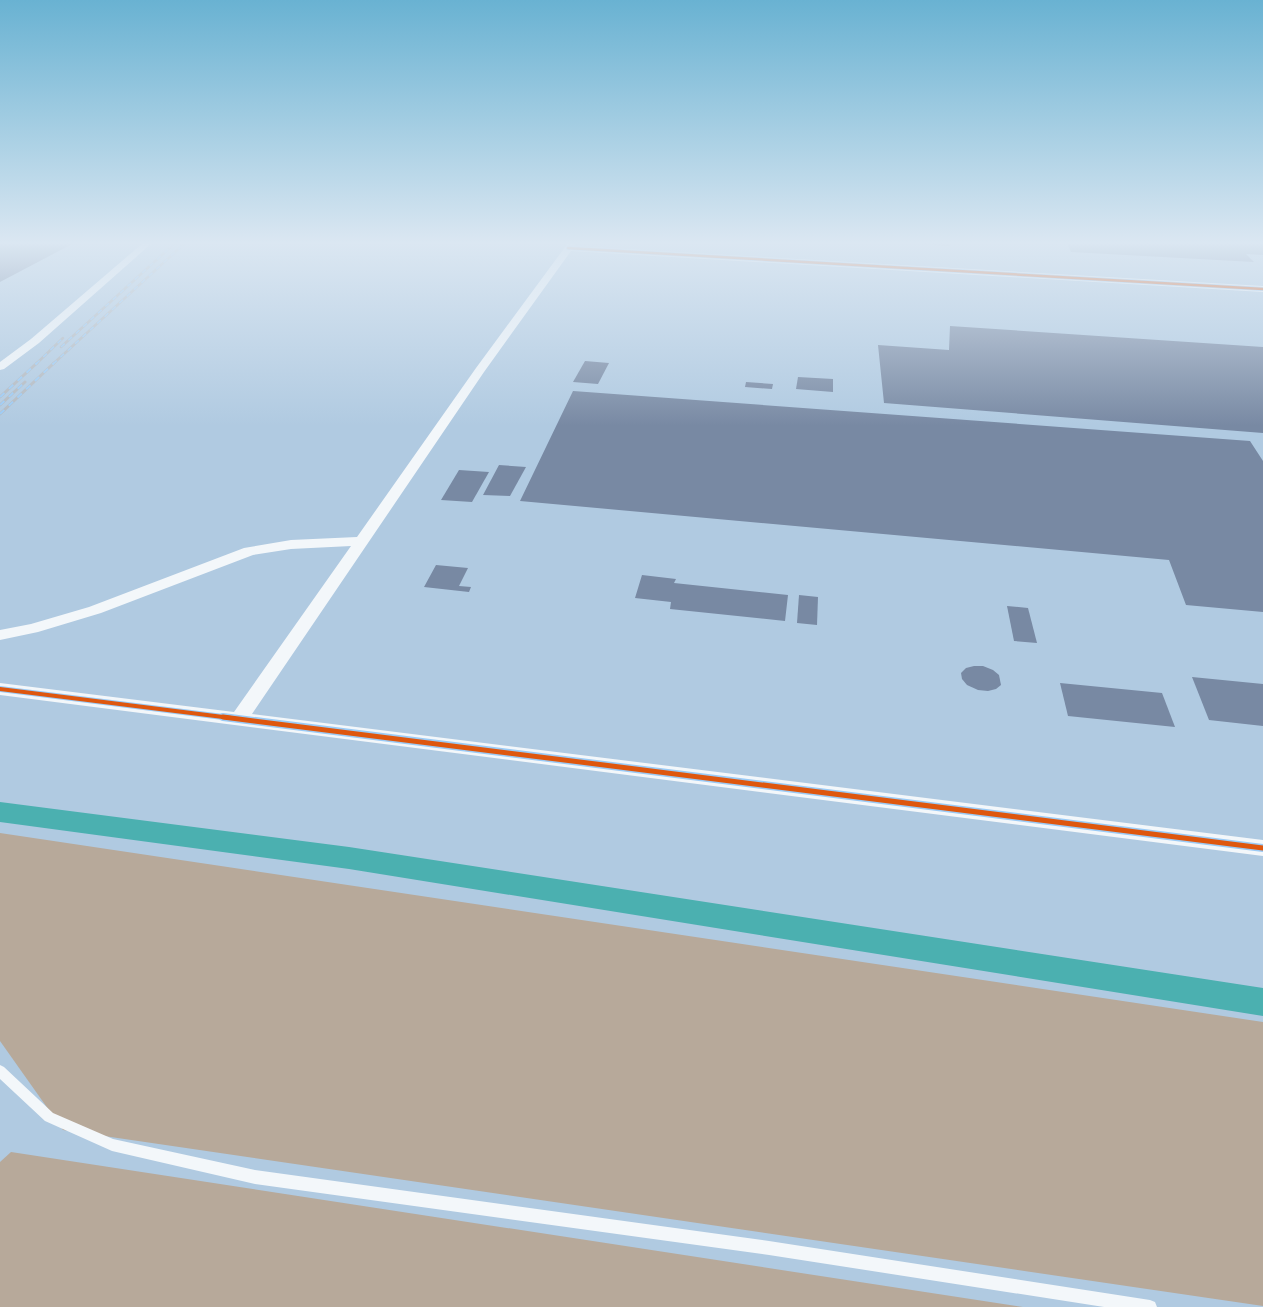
<svg xmlns="http://www.w3.org/2000/svg" width="1263" height="1307" viewBox="0 0 1263 1307" font-family="'Source Sans 3',sans-serif">
  <style>
    .green { fill: #b7a99a }
    .lines { fill: none; stroke-linecap: round; stroke-linejoin: round }
    .canal { fill: #4bb0b0; fill-rule: evenodd }
    .building { fill: #7889a3 }
    .lane { fill: #f3f7fa; fill-rule: evenodd }
    .street { fill: #f3f7fa; fill-rule: evenodd }
    .rail-far1-casing { stroke: #b3b9bf; stroke-width: 2.5 }
    .rail-casing { stroke: #b3b9bf; stroke-width: 3 }
    .rail-far1 { stroke: #9bcbf6; stroke-width: 1.5; stroke-dasharray: 5; stroke-linecap: butt }
    .rail { stroke: #9bcbf6; stroke-width: 2; stroke-dasharray: 6; stroke-linecap: butt }
    .cycleway-far2-casing { stroke: #9bcbf6; stroke-width: 4 }
    .cycleway-far1-casing { stroke: #9bcbf6; stroke-width: 6 }
    .cycleway-casing { stroke: #9bcbf6; stroke-width: 8 }
    .cycleway-far2 { stroke: #de570e; stroke-width: 2.5 }
    .cycleway-far1 { stroke: #de570e; stroke-width: 4 }
    .cycleway { stroke: #de570e; stroke-width: 5 }
  </style>
  <rect width="100%" height="100%" fill="#b0cae1"/>
  <!-- green -->
  <g class="green">
    <path d="M0,833L1263,1022V1306L63,1130L0,1041Z"/>
    <path d="M11,1152L1023,1307H0V1162Z"/>
  </g>
  <g class="lines">
    <!-- canal -->
    <path class="canal" d="M0,802L349,847L1263,988V1016L349,869L0,822Z"/>
  </g>
  <!-- building -->
  <g class="building">
    <path d="M0,243H74L0,282Z"/>
    <path d="M923,243H949L950,246L923,244Z"/>
    <path d="M1067,243H1263V255L1246,254L1254,262L1071,252Z"/>
    <path d="M950,326L1263,347V433L884,403L878,345L949,350Z"/>
    <path d="M585,361L609,363L598,384L573,382Z"/>
    <path d="M798,377L833,379V392L796,389Z"/>
    <path d="M746,382L773,384L772,389L745,387Z"/>
    <path d="M573,391L1250,441L1263,461V612L1186,605L1169,560L520,501Z"/>
    <path d="M499,465L526,467L510,496L483,495Z"/>
    <path d="M459,470L489,472L472,502L441,500Z"/>
    <path d="M436,565L468,568L459,586L471,587L469,592L424,587Z"/>
    <path d="M642,575L676,579L674,583L788,595L785,621L670,609L671,602L635,598Z"/>
    <path d="M799,595L818,597L817,625L797,623Z"/>
    <path d="M1007,606L1028,608L1037,643L1014,641Z"/>
    <path d="M974,666H983L993,670L999,675L1001,685L996,689L988,691L978,690L967,685L962,679L961,673L966,668Z"/>
    <path d="M1192,677L1263,684V726L1209,720Z"/>
    <path d="M1060,683L1162,693L1175,727L1068,716Z"/>
  </g>
  <g class="lines">
    <!-- lane -->
    <path class="lane" d="M0,1065L4,1067L53,1113L113,1139L255,1170L769,1241L1150,1300L1155,1302L1157,1307H1104L769,1255L255,1184L112,1151L45,1121L0,1079Z"/>
    <!-- street -->
    <g class="street">
      <path d="M143,243H152L39,343L4,369L0,370V362L31,339Z"/>
      <path d="M568,243H576L574,246L1263,286V292L571,251L484,372L252,714L1263,840V856L0,695V683L234,712L351,546L291,549L253,555L101,613L38,632L0,640V630L31,624L89,607L244,548L291,540L357,537L476,368Z"/>
    </g>
    <defs>
      <g id="rail-far1">
        <path d="M61,347L175,243"/>
        <path d="M36,364L63,338"/>
        <path d="M53,364L185,243"/>
      </g>
      <g id="rail">
        <path d="M0,397L37,363"/>
        <path d="M0,405L25,382"/>
        <path d="M0,414L54,363"/>
      </g>
    </defs>
    <!-- rail-far1 casing -->
    <use href="#rail-far1" class="rail-far1-casing"/>
    <!-- rail casing -->
    <use href="#rail" class="rail-casing"/>
    <!-- rail-far1 -->
    <use href="#rail-far1" class="rail-far1"/>
    <!-- rail -->
    <use href="#rail" class="rail"/>
    <defs>
      <path id="cycleway-far2" d="M568,248L1263,289"/>
      <path id="cycleway-far1" d="M0,689L231,718"/>
      <path id="cycleway" d="M223,717L1263,848"/>
    </defs>
    <!-- cycleway-far2 casing -->
    <use href="#cycleway-far2" class="cycleway-far2-casing"/>
    <!-- cycleway-far1 casing -->
    <use href="#cycleway-far1" class="cycleway-far1-casing"/>
    <!-- cycleway casing -->
    <use href="#cycleway" class="cycleway-casing"/>
    <!-- cycleway-far2 -->
    <use href="#cycleway-far2" class="cycleway-far2"/>
    <!-- cycleway-far1 -->
    <use href="#cycleway-far1" class="cycleway-far1"/>
    <!-- cycleway -->
    <use href="#cycleway" class="cycleway"/>
  </g>
  <!-- sky -->
  <linearGradient id="sky" x2="0" y2="1"><stop stop-color="#69b2d2"/><stop offset="0.57" stop-color="#dbe7f2"/><stop offset="1" stop-color="#dbe7f2" stop-opacity="0"/></linearGradient>
  <rect width="1263" height="426" fill="url(#sky)"/>
</svg>
